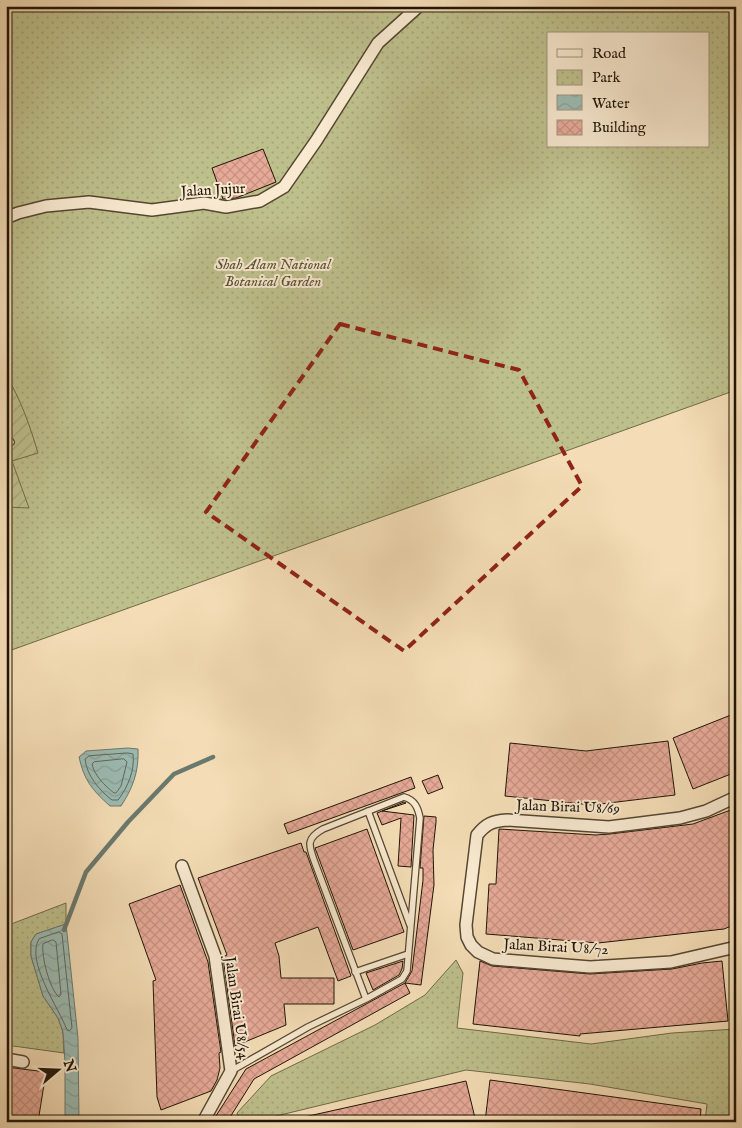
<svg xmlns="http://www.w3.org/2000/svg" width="742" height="1128" viewBox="0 0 742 1128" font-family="'IM FELL English',serif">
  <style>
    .park { fill: url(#park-dots); stroke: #6e6a49; fill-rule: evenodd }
    .garden { fill: url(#garden-furrows); stroke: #6e6a49 }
    .water { fill: url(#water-waves); stroke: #6a796e }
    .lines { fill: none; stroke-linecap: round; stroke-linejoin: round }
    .shore { stroke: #5e685c; stroke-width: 1 }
    .stream { stroke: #6a796e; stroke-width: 4.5 }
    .building { fill: url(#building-cross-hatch); stroke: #1f1506 }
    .lane-casing { stroke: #544732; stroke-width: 8 }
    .street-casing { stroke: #544732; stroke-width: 14 }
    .lane { stroke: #f8e9d0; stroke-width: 5.5 }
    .street { stroke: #f8e9d0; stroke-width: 11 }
    .marked { fill: none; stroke: #8f2418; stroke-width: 4; stroke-dasharray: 10 6; stroke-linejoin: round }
    .labels { text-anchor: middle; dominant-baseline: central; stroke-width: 4; stroke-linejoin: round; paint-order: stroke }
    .street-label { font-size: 15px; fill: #1f1506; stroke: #f8e9d0 }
    .park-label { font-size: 15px; font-style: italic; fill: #575135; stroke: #f8e9d0 }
  </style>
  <defs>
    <pattern id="park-dots" width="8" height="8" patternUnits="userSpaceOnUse" patternTransform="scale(1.25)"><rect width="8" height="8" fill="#bec08c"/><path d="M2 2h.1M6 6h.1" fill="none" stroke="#a3a477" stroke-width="1.8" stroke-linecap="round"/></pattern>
    <pattern id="garden-furrows" width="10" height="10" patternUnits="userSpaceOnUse" patternTransform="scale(1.25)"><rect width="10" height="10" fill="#bec08c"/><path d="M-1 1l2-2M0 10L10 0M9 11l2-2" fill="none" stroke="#a3a477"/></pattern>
    <pattern id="water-waves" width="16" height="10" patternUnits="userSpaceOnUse" patternTransform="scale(1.25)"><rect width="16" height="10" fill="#9cbbb3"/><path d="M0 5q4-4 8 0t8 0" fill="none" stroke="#86a098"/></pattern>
    <pattern id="building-cross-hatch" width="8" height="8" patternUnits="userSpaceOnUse" patternTransform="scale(1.25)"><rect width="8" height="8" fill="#e7aa98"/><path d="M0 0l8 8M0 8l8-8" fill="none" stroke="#c69182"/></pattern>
  </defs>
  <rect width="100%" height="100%" fill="#f4ddb6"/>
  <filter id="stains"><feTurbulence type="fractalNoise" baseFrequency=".004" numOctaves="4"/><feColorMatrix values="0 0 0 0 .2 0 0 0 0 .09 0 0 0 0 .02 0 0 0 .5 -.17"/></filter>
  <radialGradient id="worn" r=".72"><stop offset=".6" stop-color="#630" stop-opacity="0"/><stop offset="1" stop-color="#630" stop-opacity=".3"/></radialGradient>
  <!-- park -->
  <g class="park">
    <path d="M6,6H736V390L6,652ZM548,34H708V146H548Z"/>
    <path d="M66,903V924L36,934L31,942V956L43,996L58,1018L63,1032L64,1053L6,1045V926Z"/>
    <path d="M456,960L463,973L457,1028L591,1044L672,1033L736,1029V1107L733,1106L727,1122H705L707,1104L590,1084L466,1070L268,1118L262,1122H241L237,1113L271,1076L375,1025L425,995Z"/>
  </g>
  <!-- garden -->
  <path class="garden" d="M6,375C21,400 30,426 38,453L12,461L29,508L6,507Z"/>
  <!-- water -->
  <g class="water">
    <path d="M128,748L138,749C139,771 133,788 121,806H110C92,790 84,780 79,757L86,751Z"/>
    <path d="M66,924L78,1038L79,1122H65V1062L63,1032L58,1018L43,996L31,956V942L36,934Z"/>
  </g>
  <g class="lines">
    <!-- shore -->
    <g class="shore">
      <path d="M128,753L133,754C135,770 128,787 118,800H112C99,790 87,776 85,759L89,756Z"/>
      <path d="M124,759L127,762L121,786L116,793H114C105,786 94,775 92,764L94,762Z"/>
      <path d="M59,932L62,934L72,1028L69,1031L67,1030C59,1008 25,961 39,939Z"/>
      <path d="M53,940L56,942L61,994L59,997C50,990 41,956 43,944Z"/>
    </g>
    <!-- stream -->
    <path class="stream" d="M64,930L86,872L128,822L174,774L213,757"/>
  </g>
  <!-- building -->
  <g class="building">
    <path d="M263,149L276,182L236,198L223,199L212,168Z"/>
    <path d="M736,713V772L693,789L673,738Z"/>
    <path d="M668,741L675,795L592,805L505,796L510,743L586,751Z"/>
    <path d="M438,775L443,788L428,794L422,781Z"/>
    <path d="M411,777L415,788L288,834L284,824Z"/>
    <path d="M404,802L406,803L382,811L414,815L411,867L398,866L401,818L382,825L377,813Z"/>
    <path d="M736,808V924L724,929L598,943L486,934L489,884H496L499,829L596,835L610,834L693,824Z"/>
    <path d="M424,816L436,817V822L433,850L434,885L421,985L405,983L412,971L423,880V868H420Z"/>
    <path d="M367,829L404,932L353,950L315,848Z"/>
    <path d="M301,843L304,852H306L351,976L338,981L318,927L275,943L279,956L281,978H334V1004H284L286,1025L235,1046L223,957L227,955L198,878Z"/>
    <path d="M180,885L208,962L221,1052L219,1053L220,1068L217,1080L211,1091L161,1110L157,1097L153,981L156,980L129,904Z"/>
    <path d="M403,961L402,969L399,975L373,990L366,973Z"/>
    <path d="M480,961L492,966L590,974L672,969L702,963L722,961L728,1021L580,1034V1036L473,1024Z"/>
    <path d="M405,983L410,993L254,1079L227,1122H212L246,1069Z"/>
    <path d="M6,1067L46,1072L38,1122L6,1120Z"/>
    <path d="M490,1080L701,1109L700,1122H485Z"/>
    <path d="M466,1081L476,1122H304V1117Z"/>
  </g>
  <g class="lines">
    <defs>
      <g id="lane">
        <path d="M6,444L11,442"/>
        <path d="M368,811L410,925"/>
        <path d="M355,972L408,954"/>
        <path d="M231,1071L308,1027L366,999L402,979L407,971L420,818C418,808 415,800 404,797L323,829C305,839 309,846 315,863L366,999"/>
      </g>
      <g id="street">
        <path d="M6,218L18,213L46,206L89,202L152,210L204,203L226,207L260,201L284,187L316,141L378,43L419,6"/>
        <path d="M736,797L706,811L680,818L609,827L507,820C492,821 486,824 477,835L466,925L467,937L471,945L478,952L493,959L590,967L671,962L736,947"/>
        <path d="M182,866L215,956L231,1071L203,1122"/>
        <path d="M6,1059L23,1062"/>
      </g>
    </defs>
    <!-- lane casing -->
    <use href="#lane" class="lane-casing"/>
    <!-- street casing -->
    <use href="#street" class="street-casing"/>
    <!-- lane -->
    <use href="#lane" class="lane"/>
    <!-- street -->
    <use href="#street" class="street"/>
  </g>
  <!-- marked area -->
  <path class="marked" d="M340,324L519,370L582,486L404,651L206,512Z"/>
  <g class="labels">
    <!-- street labels -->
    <g class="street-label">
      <text transform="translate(213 190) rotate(-3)">Jalan Jujur</text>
      <text transform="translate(568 807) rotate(2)">Jalan Birai U8/69</text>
      <text transform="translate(556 947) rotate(3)">Jalan Birai U8/72</text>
      <text transform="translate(237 1008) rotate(82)">Jalan Birai U8/54</text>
    </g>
    <!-- park labels -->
    <g class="park-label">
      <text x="273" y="264">Shah Alam National<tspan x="273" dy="17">Botanical Garden</tspan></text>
    </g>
  </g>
  <!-- margin -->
  <rect width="742" height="1128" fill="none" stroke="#f4ddb6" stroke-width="25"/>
  <rect x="8" y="8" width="727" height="1113" fill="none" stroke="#1f1506" stroke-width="2.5"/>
  <rect x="12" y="12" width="717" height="1103" fill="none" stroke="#1f1506"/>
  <!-- legend -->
  <rect x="547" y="32" width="162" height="115" fill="#f8e9d0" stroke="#a1947f"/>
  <rect x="557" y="49" width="25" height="8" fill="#f8e9d0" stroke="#a1947f"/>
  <text x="592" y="58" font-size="15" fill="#1f1506">Road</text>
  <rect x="557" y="70" width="25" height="15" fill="url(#park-dots)" stroke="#a1947f"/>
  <text x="592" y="82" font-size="15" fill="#1f1506">Park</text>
  <rect x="557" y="95" width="25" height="15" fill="url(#water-waves)" stroke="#a1947f"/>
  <text x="592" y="108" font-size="15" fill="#1f1506">Water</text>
  <rect x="557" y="120" width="25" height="15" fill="url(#building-cross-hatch)" stroke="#a1947f"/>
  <text x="592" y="132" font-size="15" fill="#1f1506">Building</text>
  <!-- north arrow -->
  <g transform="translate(58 1070) rotate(71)" stroke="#f8e9d0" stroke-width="4" paint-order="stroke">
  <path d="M0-4L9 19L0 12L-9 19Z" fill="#1f1506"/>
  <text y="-8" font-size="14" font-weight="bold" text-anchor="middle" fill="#1f1506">N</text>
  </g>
  <rect width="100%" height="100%" filter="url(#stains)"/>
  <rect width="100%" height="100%" fill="url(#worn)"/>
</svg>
